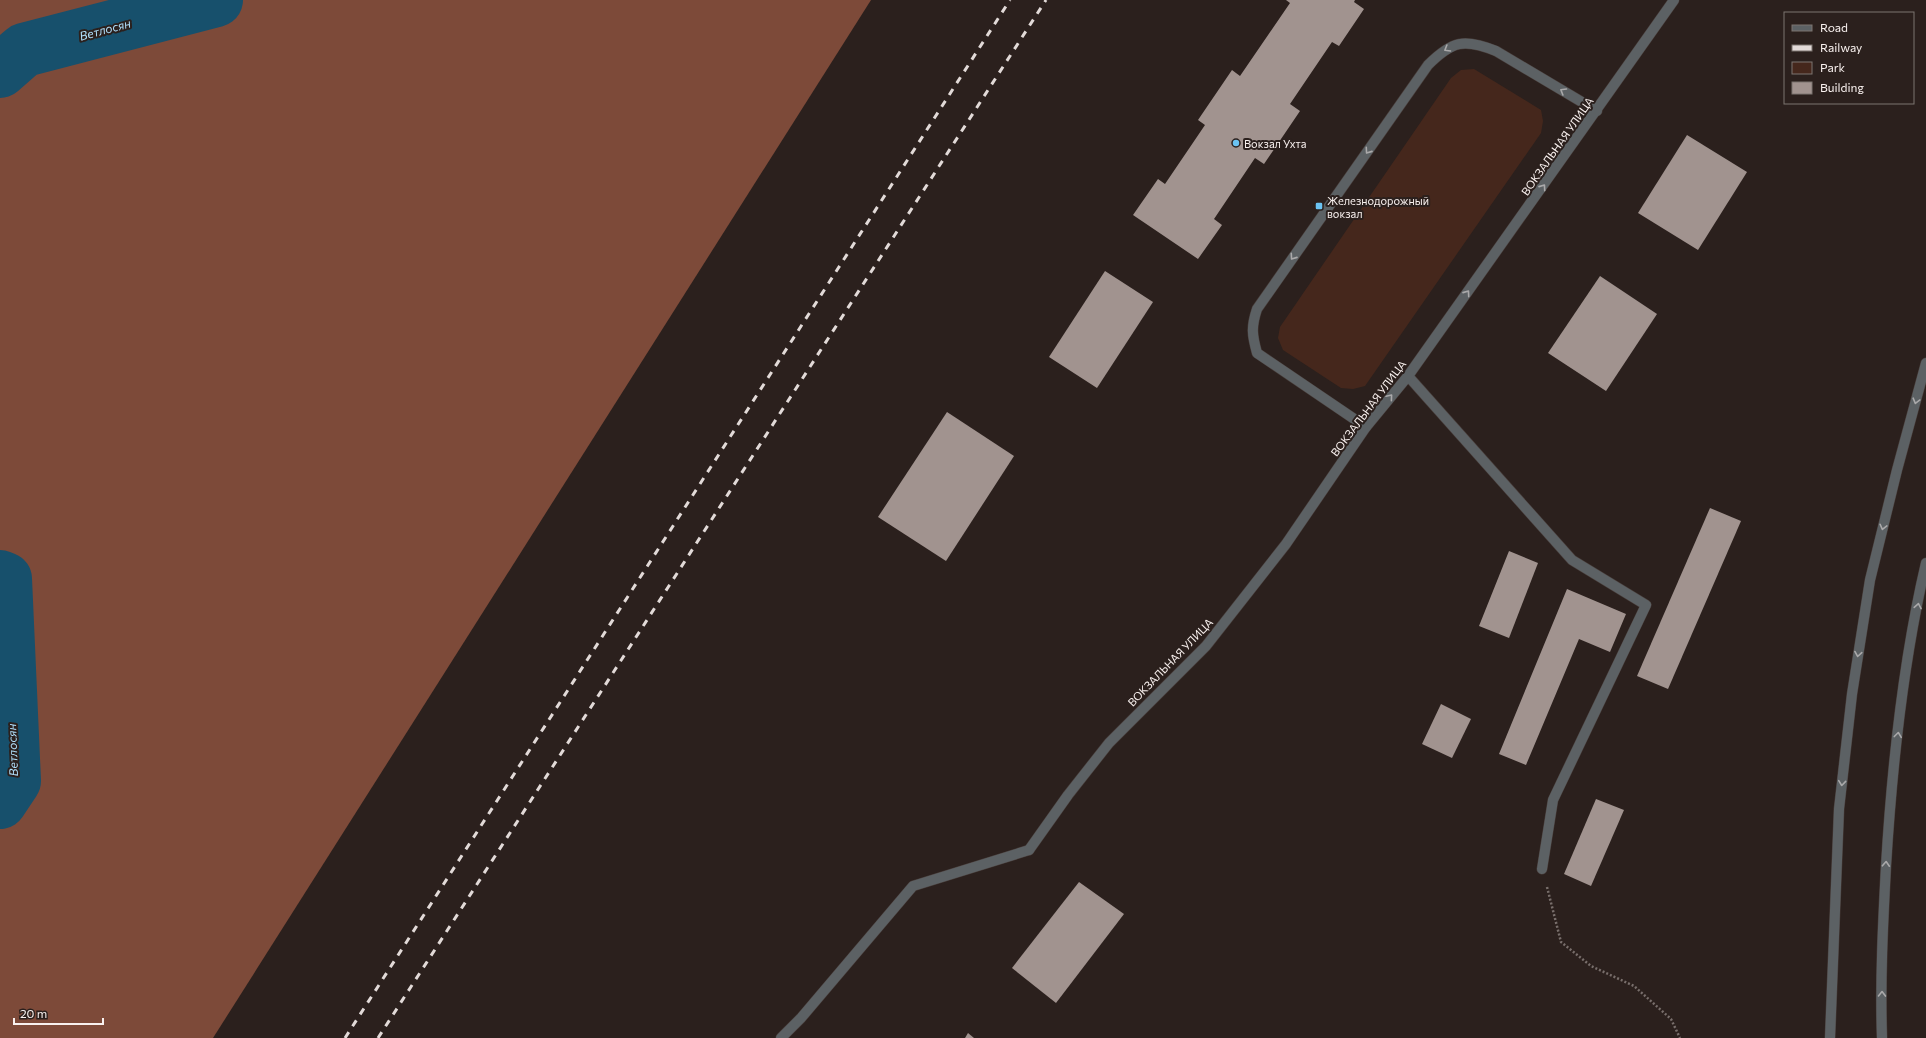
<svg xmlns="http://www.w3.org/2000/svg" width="1926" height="1038" viewBox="0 0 1926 1038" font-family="Commissioner,sans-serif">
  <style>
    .green { fill: #45271c }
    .forest { fill: #7d4a39 }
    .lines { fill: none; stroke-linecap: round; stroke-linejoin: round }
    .river { stroke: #17506c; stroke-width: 54 }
    .building { fill: #a1938f }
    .service-casing { stroke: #483d3a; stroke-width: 11 }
    .minor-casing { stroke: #483d3a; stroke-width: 11 }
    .tertiary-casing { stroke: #483d3a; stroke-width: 11 }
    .path { stroke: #786e6b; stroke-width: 2.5; stroke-dasharray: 2 2; stroke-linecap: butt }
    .service { stroke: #5c6164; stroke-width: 10 }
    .minor { stroke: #5c6164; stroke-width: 10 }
    .tertiary { stroke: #5c6164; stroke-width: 10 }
    .rail { stroke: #e2dad8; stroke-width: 3; stroke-dasharray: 7 7; stroke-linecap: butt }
    .oneway { stroke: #aaa9aa }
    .poi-dot { fill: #6bc3f2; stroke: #2b201d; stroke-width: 1.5 }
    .labels { text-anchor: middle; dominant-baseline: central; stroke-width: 4; stroke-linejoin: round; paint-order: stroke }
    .poi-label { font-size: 11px; fill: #f9f1ef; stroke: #2b201d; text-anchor: start }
    .street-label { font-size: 11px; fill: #f9f1ef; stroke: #2b201d }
    .water-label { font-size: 12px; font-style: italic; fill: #b0dffb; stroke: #2b201d }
  </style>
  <rect width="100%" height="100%" fill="#2b201d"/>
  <!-- green -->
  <path class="green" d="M1474,69L1541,110L1543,121L1541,133L1365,386L1353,389L1341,388L1283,350L1278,338L1280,327L1451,78L1461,70Z"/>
  <!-- forest -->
  <path class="forest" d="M0,0H871L213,1038H0Z"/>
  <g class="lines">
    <!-- river -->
    <g class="river">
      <path d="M0,71L24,50L216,0"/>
      <path d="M0,577L5,579L14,781L0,802"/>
    </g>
  </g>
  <!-- building -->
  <g class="building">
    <path d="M1286,0H1355L1354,2L1364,9L1339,46L1332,42L1290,104L1300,111L1264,164L1255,158L1214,219L1222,225L1198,259L1133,215L1158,179L1165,184L1205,125L1198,120L1232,70L1240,76L1290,3Z"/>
    <path d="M1687,135L1747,172L1698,250L1638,213Z"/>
    <path d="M1105,271L1153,302L1097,388L1049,357Z"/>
    <path d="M1600,276L1657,314L1606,391L1548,353Z"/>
    <path d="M947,412L1014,456L946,561L878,517Z"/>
    <path d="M1710,508L1741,521L1668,689L1637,676Z"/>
    <path d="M1509,551L1538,563L1509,638L1479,626Z"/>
    <path d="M1567,589L1626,614L1610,652L1579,639L1526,765L1499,754Z"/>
    <path d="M1441,704L1471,719L1452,758L1422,744Z"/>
    <path d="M1596,799L1624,810L1591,886L1564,874Z"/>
    <path d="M1079,882L1124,914L1056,1003L1012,968Z"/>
    <path d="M968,1033L974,1038H965Z"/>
  </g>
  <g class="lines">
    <defs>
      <g id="service">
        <path d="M1408,376L1572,560L1646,605L1553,800L1542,869"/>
        <path d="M1366,427L1257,353C1252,335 1251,327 1257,309L1428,65C1452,41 1464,38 1496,51L1597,111"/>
        <path d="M781,1038L801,1018L913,886L1029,850"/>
      </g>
      <path id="minor" d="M1029,850L1068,795L1109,743L1206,646L1286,544L1366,427L1408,376L1674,0"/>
      <g id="tertiary">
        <path d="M1830,1038L1839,809L1852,694L1870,580L1897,470L1926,363"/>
        <path d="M1882,1038C1880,981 1883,923 1886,866C1892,766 1903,661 1926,563"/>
      </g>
    </defs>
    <!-- service casing -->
    <use href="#service" class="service-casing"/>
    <!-- minor casing -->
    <use href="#minor" class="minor-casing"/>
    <!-- tertiary casing -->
    <use href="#tertiary" class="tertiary-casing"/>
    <!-- path -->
    <path class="path" d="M1547,887L1561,942L1591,966L1634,986L1671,1019L1680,1038"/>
    <!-- service -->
    <use href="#service" class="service"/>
    <!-- minor -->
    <use href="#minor" class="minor"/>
    <!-- tertiary -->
    <use href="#tertiary" class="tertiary"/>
    <!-- rail -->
    <g class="rail">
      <path d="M345,1038L1010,0"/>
      <path d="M378,1038L1046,0"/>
    </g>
  </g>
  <!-- one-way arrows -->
  <defs><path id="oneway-chevron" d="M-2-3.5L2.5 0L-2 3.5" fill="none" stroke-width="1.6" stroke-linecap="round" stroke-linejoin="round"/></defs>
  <g class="oneway">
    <use href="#oneway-chevron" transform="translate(1447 49) rotate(149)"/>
    <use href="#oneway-chevron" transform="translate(1563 91) rotate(-149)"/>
    <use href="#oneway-chevron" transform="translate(1368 151) rotate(125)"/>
    <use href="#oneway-chevron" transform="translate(1543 187) rotate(-55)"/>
    <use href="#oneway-chevron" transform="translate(1293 257) rotate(125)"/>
    <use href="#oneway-chevron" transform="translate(1467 293) rotate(-55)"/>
    <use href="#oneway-chevron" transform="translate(1390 397) rotate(-50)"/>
    <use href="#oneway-chevron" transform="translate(1916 401) rotate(105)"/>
    <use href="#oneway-chevron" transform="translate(1883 527) rotate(104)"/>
    <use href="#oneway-chevron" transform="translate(1918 606) rotate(-80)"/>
    <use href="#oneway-chevron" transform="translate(1858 654) rotate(99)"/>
    <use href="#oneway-chevron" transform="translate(1898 735) rotate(-83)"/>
    <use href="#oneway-chevron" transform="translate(1842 783) rotate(96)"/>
    <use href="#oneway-chevron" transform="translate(1886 864) rotate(-87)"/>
    <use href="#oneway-chevron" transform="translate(1882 994) rotate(-89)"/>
  </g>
  <!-- markers -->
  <g class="poi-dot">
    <circle cx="1236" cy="143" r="4"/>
    <rect x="1315" y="202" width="8" height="8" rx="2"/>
  </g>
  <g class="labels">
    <!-- poi labels -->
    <g class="poi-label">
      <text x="1244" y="143">Вокзал Ухта</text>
      <text x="1327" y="200">Железнодорожный<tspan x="1327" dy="13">вокзал</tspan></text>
    </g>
    <!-- street labels -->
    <g class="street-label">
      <text transform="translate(1557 146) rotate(-55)">ВОКЗАЛЬНАЯ УЛИЦА</text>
      <text transform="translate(1368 408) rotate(-53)">ВОКЗАЛЬНАЯ УЛИЦА</text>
      <text transform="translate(1170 662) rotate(-46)">ВОКЗАЛЬНАЯ УЛИЦА</text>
    </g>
    <!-- water labels -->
    <g class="water-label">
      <text transform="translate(105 29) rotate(-15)">Ветлосян</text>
      <text transform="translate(12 750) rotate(-92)">Ветлосян</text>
    </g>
  </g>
  <!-- legend -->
  <rect x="1784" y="12" width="130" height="92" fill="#2b201d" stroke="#7d7471"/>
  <rect x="1792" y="25" width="20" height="6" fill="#5c6164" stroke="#7d7471"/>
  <text x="1820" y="32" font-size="12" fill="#f9f1ef">Road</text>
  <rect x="1792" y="45" width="20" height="6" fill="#e2dad8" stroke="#7d7471"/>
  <text x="1820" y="52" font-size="12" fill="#f9f1ef">Railway</text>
  <rect x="1792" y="62" width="20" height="12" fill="#45271c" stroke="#7d7471"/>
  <text x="1820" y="72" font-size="12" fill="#f9f1ef">Park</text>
  <rect x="1792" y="82" width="20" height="12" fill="#a1938f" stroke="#7d7471"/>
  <text x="1820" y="92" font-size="12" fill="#f9f1ef">Building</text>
  <!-- scale -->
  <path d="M14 1018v6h89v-6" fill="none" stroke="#f9f1ef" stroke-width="2"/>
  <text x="20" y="1018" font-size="12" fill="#f9f1ef" stroke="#2b201d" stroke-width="3" paint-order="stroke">20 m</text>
</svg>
